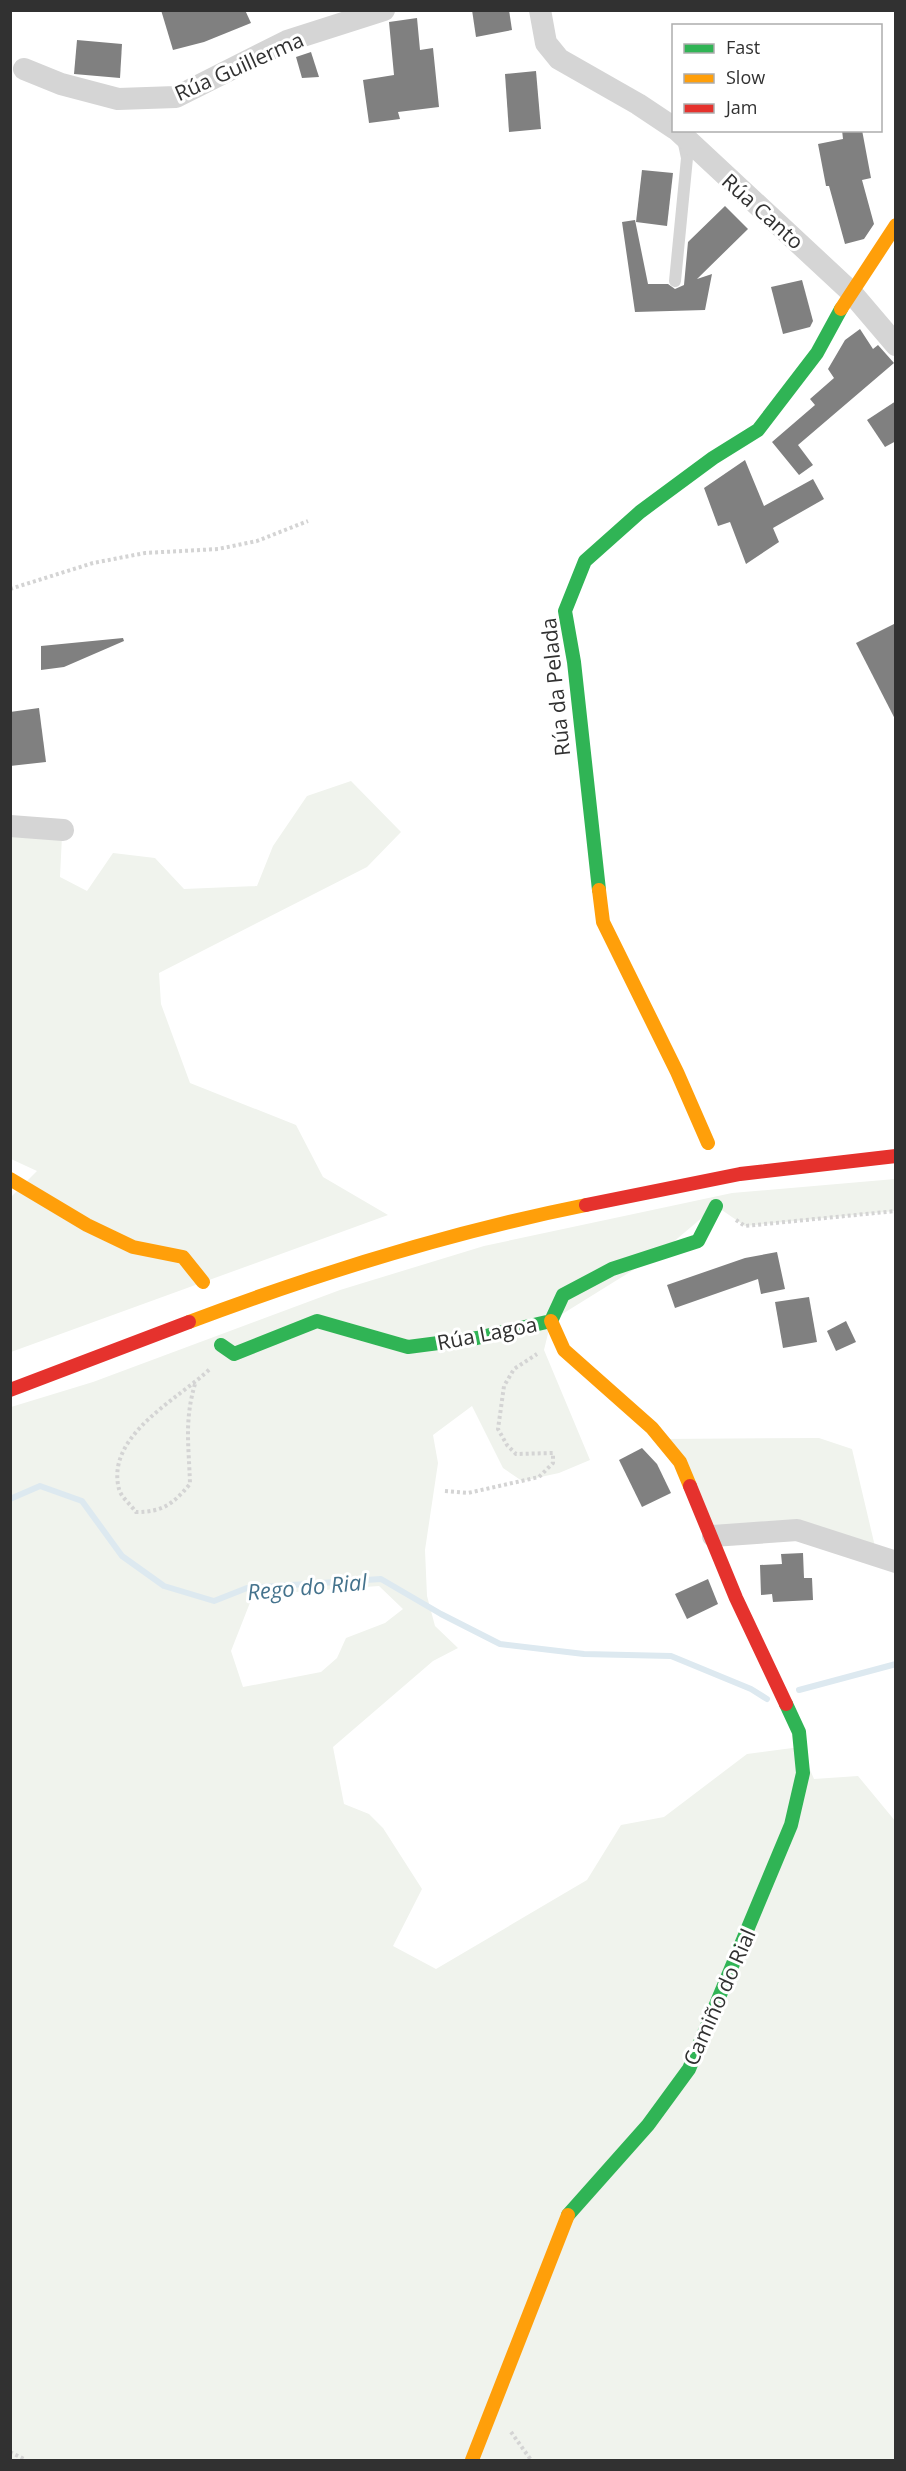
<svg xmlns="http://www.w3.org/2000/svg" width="906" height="2471" viewBox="0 0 906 2471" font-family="'Open Sans',sans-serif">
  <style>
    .green { fill: #f0f3ed; fill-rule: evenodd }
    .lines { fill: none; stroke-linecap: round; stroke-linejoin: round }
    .stream { stroke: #dde9f0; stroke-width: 6 }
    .building { fill: #808080 }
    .path { stroke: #d4d4d4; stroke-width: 4; stroke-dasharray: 3 3; stroke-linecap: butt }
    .lane { stroke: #d5d5d5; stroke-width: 12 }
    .street { stroke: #d5d5d5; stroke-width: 22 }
    .fast { stroke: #30b455; stroke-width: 14 }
    .slow { stroke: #ff9f0a; stroke-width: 14 }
    .jam { stroke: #e5322d; stroke-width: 14 }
    .labels { text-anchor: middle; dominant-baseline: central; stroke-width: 6; stroke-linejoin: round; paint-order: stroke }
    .street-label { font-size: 21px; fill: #313131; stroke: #fff }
    .water-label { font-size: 22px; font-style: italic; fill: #45738d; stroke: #fff }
  </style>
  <rect width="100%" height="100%" fill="#fff"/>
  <!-- green -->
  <g class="green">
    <path d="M351,781L401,832L367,867L159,973L161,1004L190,1083L296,1125L323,1177L388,1215L11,1352V1197L37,1171L11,1159L10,833L62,836L60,877L87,891L113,853L155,858L184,889L257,886L273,846L307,796Z"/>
    <path d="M895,1179V1211L745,1226L716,1206L659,1254L551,1321L544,1350L590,1460L559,1473L522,1481L503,1468L472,1406L433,1435L438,1463L425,1550L427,1596L435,1626L458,1648L433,1661L333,1747L344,1804L369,1814L383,1828L422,1889L393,1946L436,1969L587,1880L621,1825L664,1817L747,1754L800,1747L814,1779L858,1776L896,1822L895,2460H11V1407L93,1382L340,1290L484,1246L732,1193ZM379,1586L403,1609L385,1623L346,1638L337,1658L321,1672L243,1687L231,1651L253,1595Z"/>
    <path d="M819,1438L852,1449L877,1555L797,1530L713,1536L661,1439Z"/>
  </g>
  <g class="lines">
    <!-- stream -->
    <g class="stream">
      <path d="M10,1499L40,1486L82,1501L122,1556L164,1586L214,1601L247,1588L381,1579L441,1614L500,1644L584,1654L671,1656L751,1689L767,1699"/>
      <path d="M799,1690L896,1664"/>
    </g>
  </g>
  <!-- building -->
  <g class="building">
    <path d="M161,10H245L251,23L204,42L173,50Z"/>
    <path d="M472,10H509L512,30L476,37Z"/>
    <path d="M417,18L420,50L433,48L439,107L398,112L400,119L369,123L363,80L394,75L389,22Z"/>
    <path d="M77,40L122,44L120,78L74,74Z"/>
    <path d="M311,52L319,77L302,78L296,57Z"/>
    <path d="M536,71L541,129L509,132L505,74Z"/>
    <path d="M842,130H862L871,178L862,180L874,224L864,239L845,244L829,186H826L818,144L843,139Z"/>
    <path d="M642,170L673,173L667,226L636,222Z"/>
    <path d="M725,206L748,229L697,279L712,274L705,310L635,312L622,222L635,220L648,284H668L675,289L684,285L688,242Z"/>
    <path d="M802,280L813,321L810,327L783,334L771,287Z"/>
    <path d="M860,329L873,349L878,345L894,363L798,445L813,465L799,475L772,442L815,405L810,399L834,378L828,369L845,340Z"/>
    <path d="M896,401V441L885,447L867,420Z"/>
    <path d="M745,460L764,506L813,479L824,499L773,528L779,542L746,564L730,522L718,526L704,488Z"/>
    <path d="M896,623V721L856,643Z"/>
    <path d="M123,638L124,641L64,667L41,670V646Z"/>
    <path d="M39,708L46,762L10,766V712Z"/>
    <path d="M777,1252L785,1289L761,1294L758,1279L675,1308L667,1285L745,1258Z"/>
    <path d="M809,1297L817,1342L783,1348L775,1302Z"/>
    <path d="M846,1321L856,1342L836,1351L827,1331Z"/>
    <path d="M642,1448L657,1464L671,1493L642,1507L619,1460Z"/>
    <path d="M803,1553L804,1578H812L813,1600L773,1602L772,1594L761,1595L760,1565L782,1564L781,1554Z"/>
    <path d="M708,1579L718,1604L687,1619L675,1594Z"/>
  </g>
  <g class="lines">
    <!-- path -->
    <g class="path">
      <path d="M10,589L93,563L145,553L218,549L257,541L308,521"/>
      <path d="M736,1220L745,1226L896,1211"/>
      <path d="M195,1384C184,1421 189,1447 190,1484C173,1504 163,1512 136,1512C131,1505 121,1497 119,1489C105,1435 179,1399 211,1368"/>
      <path d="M445,1491L468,1493L539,1477L553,1463V1453L516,1454L507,1445L498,1429L504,1386L514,1369L537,1354"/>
      <path d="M511,2432L531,2460"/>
      <path d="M10,2452L26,2460"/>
    </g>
    <!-- lane -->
    <path class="lane" d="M675,281L687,158L683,139"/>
    <!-- street -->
    <g class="street">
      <path d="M540,10L546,43L559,59L638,104L674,128"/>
      <path d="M24,69L61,84L118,99L176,97L287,41L384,10"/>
      <path d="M677,130L850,291L896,345"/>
      <path d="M10,826L63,830"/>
      <path d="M713,1536L797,1530L896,1562"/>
    </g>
    <!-- fast -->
    <g class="fast">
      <path d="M599,890L574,662L565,611L585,561L640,512L713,458L758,430L817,353L841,309"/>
      <path d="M221,1345L234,1354L317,1321L408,1347L477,1338L551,1321L563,1295L612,1269L698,1241L716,1206"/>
      <path d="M568,2215L648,2125L689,2069L791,1825L803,1773L799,1732L786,1704"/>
    </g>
    <!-- slow -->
    <g class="slow">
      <path d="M841,309L896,225"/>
      <path d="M599,890L603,922L677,1072L708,1143"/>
      <path d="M10,1179L87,1225L133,1247L183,1257L203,1282"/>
      <path d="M551,1321L564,1350L652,1428L680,1462L690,1486"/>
      <path d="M189,1322C319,1273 451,1232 586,1205"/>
      <path d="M472,2460L568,2215"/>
    </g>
    <!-- jam -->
    <g class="jam">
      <path d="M586,1205L740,1174L896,1156"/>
      <path d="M10,1390L189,1322"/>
      <path d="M690,1486L736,1598L786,1704"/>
    </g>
  </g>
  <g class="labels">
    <!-- street labels -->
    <g class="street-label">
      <text transform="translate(239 66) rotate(-24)">Rúa Guillerma</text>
      <text transform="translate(763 211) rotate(42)">Rúa Canto</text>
      <text transform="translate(555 687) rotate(-96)">Rúa da Pelada</text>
      <text transform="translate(487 1333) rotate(-11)">Rúa Lagoa</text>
      <text transform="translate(719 1997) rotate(-66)">Camiño do Rial</text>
    </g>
    <!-- water labels -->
    <g class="water-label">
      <text transform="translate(307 1586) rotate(-5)">Rego do Rial</text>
    </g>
  </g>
  <!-- border -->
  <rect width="906" height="2471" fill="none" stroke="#313131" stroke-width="24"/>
  <!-- legend -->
  <rect x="672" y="24" width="210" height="108" fill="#ffffff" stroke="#adadad" stroke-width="1.5"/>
  <rect x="684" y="44" width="30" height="9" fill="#30b455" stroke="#adadad" stroke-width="1.5"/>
  <text x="726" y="54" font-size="18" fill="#313131">Fast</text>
  <rect x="684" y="74" width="30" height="9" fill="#ff9f0a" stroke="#adadad" stroke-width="1.5"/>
  <text x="726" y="84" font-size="18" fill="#313131">Slow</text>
  <rect x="684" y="104" width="30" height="9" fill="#e5322d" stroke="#adadad" stroke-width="1.5"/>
  <text x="726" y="114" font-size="18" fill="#313131">Jam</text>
</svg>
